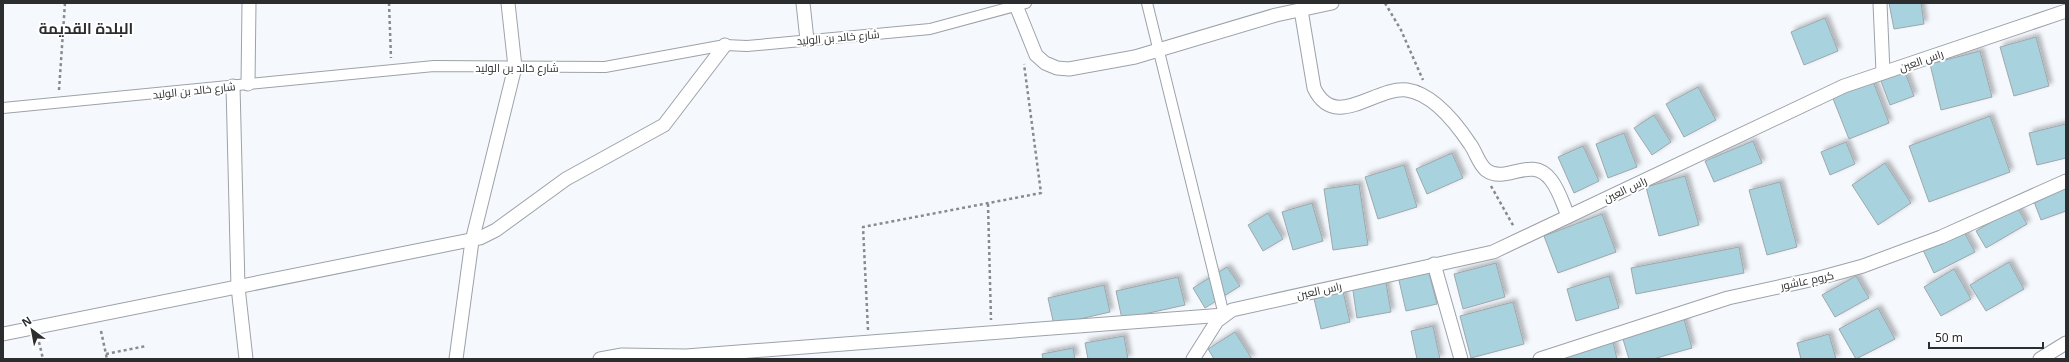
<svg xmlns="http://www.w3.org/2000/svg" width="2069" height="362" viewBox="0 0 2069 362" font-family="'Noto Sans',Cairo,sans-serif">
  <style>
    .building { fill: #a8d2de; stroke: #9fa7aa; filter: url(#shadow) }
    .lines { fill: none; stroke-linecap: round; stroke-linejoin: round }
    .pedestrian-casing { stroke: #9da2a8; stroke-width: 12 }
    .minor-casing { stroke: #9da2a8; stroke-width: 15 }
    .path { stroke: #878a8e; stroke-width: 2.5; stroke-dasharray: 3 3; stroke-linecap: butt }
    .pedestrian { stroke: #fff; stroke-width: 10 }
    .minor { stroke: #fff; stroke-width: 13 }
    .labels { text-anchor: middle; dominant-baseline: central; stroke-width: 4; stroke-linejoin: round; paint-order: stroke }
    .street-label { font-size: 11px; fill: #2b2d2f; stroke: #fff }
    .district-label { font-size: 15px; font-weight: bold; fill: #2b2d2f; stroke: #fff }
  </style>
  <defs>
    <filter id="shadow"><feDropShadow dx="3.5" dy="-3.5" stdDeviation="2" flood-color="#0004"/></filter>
  </defs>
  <rect width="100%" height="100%" fill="#f5f9fe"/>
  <!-- building -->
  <g class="building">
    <path d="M1889,3H1921L1924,24L1894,29Z"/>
    <path d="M1825,18L1838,51L1804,65L1791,32Z"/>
    <path d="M2036,37L2049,86L2014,96L2000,47Z"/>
    <path d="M1980,51L1992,97L1941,110L1930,64Z"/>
    <path d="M1905,72L1914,96L1890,105L1881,81Z"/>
    <path d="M1873,81L1889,123L1849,139L1832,96Z"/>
    <path d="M1698,87L1716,120L1684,137L1666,104Z"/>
    <path d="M1654,115L1671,142L1652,155L1634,128Z"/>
    <path d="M1990,116L2010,172L1929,202L1909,146Z"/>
    <path d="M2066,124V158L2037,165L2029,133Z"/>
    <path d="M1624,133L1637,167L1608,178L1596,144Z"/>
    <path d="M1753,141L1762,163L1714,182L1705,161Z"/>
    <path d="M1846,142L1855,164L1830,175L1821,152Z"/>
    <path d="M1583,146L1599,181L1574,193L1558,157Z"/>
    <path d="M1452,153L1463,178L1427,194L1416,169Z"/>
    <path d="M1885,163L1911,203L1878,225L1852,185Z"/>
    <path d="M1404,165L1417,207L1378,219L1365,177Z"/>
    <path d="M1685,176L1699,225L1659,236L1646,187Z"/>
    <path d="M1780,182L1797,247L1767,255L1749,190Z"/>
    <path d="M1359,184L1368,245L1333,250L1324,189Z"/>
    <path d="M2066,187V211L2041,220L2033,199Z"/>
    <path d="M1312,203L1323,241L1293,250L1282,212Z"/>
    <path d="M2017,207L2027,224L1986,248L1976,231Z"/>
    <path d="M1268,213L1283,239L1263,251L1248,225Z"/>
    <path d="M1602,214L1616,252L1558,273L1544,236Z"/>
    <path d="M1963,230L1975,252L1934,273L1923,250Z"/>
    <path d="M1739,247L1744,273L1636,294L1631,268Z"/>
    <path d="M2009,262L2024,289L1986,311L1970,285Z"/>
    <path d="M1496,263L1505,297L1463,309L1454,274Z"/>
    <path d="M1227,267L1240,286L1205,308L1193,288Z"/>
    <path d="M1428,269L1437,304L1406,311L1398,276Z"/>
    <path d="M1954,269L1971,299L1941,316L1924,287Z"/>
    <path d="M1609,276L1619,308L1576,321L1567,289Z"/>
    <path d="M1856,276L1869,298L1835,317L1822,295Z"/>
    <path d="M1178,277L1185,305L1122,319L1116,291Z"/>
    <path d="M1385,277L1391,312L1357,318L1352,284Z"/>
    <path d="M1104,285L1110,312L1054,325L1048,298Z"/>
    <path d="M1342,287L1350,322L1321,329L1313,294Z"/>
    <path d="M1513,302L1524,344L1471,358L1460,316Z"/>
    <path d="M1878,308L1895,339L1856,359L1839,329Z"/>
    <path d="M1684,319L1692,348L1653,359H1629L1622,336Z"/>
    <path d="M1433,326L1440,359H1417L1411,331Z"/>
    <path d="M1235,332L1252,359H1214L1208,349Z"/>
    <path d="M1829,334L1836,359H1801L1797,343Z"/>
    <path d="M1124,336L1128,359H1088L1085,343Z"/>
    <path d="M1613,342L1617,359H1567L1566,353Z"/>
    <path d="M1073,348L1075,359H1043L1042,354Z"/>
  </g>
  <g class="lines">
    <defs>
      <g id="pedestrian">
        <path d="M1147,3L1224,315L1219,320"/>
        <path d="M3,108L434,66L605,67L725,45L747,46L930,29L1026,3"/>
      </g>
      <g id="minor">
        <path d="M803,3L807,40"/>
        <path d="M1015,3L1036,55L1045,63L1057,68L1069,69L1135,57L1276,15L1332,3"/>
        <path d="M1880,3L1883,72"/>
        <path d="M1301,10L1314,88C1335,132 1375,86 1407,90C1433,94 1456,123 1470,144C1476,152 1478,163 1486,170C1506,185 1531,154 1551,180C1559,190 1563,204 1568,216"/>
        <path d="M248,84L249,3"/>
        <path d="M233,86L238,287L246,359"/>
        <path d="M1434,264L1461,359"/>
        <path d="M3,334L480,238L496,230L566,179L664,125L725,45"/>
        <path d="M456,359L472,241L515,67L508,3"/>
        <path d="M600,359L622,355L686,356L1224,315"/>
        <path d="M1193,359L1217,321L1232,310L1493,252L1844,86L2066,11"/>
        <path d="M1540,359L1728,298L1819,278L1863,266L1941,237L2066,181"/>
        <path d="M2040,359L2066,343"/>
      </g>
    </defs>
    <!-- pedestrian casing -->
    <use href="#pedestrian" class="pedestrian-casing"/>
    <!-- minor casing -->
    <use href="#minor" class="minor-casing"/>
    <!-- path -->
    <g class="path">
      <path d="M389,3L391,58"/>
      <path d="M1385,3L1401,30L1423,80"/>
      <path d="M59,90L65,3"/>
      <path d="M1491,186L1514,227"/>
      <path d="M988,204L991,320"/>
      <path d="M868,330L863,227L1041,193L1024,64"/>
      <path d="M101,331L107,359"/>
      <path d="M39,342L43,359"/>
      <path d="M106,354L146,346"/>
    </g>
    <!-- pedestrian -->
    <use href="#pedestrian" class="pedestrian"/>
    <!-- minor -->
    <use href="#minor" class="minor"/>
  </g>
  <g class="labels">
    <!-- street labels -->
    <g class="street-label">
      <text transform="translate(838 37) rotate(-5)">شارع خالد بن الوليد</text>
      <text transform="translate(1921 60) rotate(-19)">راس العين</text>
      <text x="517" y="67">شارع خالد بن الوليد</text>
      <text transform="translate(194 90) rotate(-6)">شارع خالد بن الوليد</text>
      <text transform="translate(1625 189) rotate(-25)">راس العين</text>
      <text transform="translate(1807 280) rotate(-12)">كروم عاشور</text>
      <text transform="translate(1319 290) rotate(-12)">راس العين</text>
    </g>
    <!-- district labels -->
    <g class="district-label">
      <text x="86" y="28">البلدة القديمة</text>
    </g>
  </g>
  <!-- border -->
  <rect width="2069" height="362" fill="none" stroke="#2b2d2f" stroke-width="8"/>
  <!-- north arrow -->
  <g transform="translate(32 330) rotate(328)" stroke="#ffffff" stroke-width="3" paint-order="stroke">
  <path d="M0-3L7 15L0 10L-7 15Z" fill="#2b2d2f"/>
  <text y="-6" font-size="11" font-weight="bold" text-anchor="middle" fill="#2b2d2f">N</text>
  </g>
  <!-- scale -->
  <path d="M1929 342v6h114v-6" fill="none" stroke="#2b2d2f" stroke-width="2"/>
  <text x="1935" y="342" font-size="12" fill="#2b2d2f" stroke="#ffffff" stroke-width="3" paint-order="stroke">50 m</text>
</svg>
